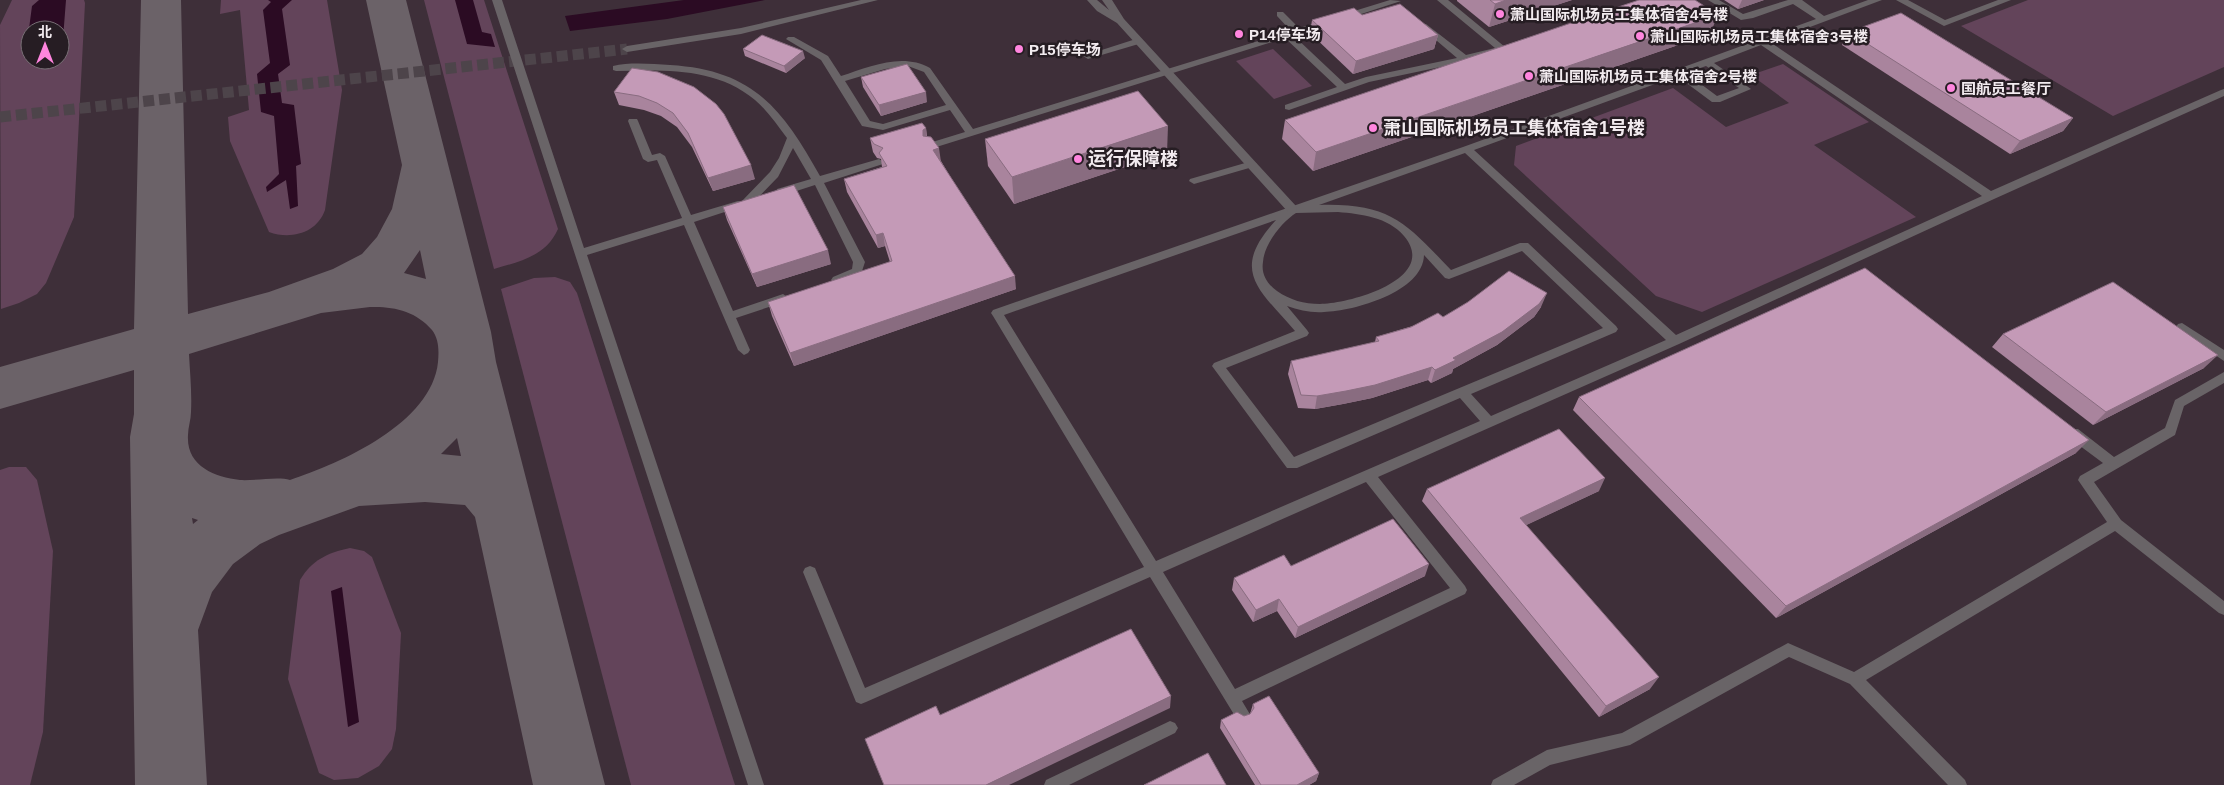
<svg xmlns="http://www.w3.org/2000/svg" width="2224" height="785" viewBox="0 0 2224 785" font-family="Helvetica,'Noto Sans SC',sans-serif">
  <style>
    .built { fill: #3e2f39; fill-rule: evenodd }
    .green { fill: #63445a; fill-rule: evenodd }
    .water { fill: #2b0b23 }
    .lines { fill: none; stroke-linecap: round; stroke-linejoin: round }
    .taxiway { fill: #6b6268; fill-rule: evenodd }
    .street-tunnel { stroke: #4d444a; stroke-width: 11; stroke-dasharray: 11 5; stroke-linecap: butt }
    .lane { fill: #696467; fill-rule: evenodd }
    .street { fill: #696467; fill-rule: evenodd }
    .wall { fill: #a9849d }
    .shaded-wall { fill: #896c80 }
    .building { fill: #c49ab7; stroke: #896c80 }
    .poi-dot { fill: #ff85de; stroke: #261d23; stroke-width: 2 }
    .labels { text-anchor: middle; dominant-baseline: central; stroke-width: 5; stroke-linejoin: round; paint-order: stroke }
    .far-poi-label { font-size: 15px; font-weight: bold; fill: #f2ebef; stroke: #261d23; text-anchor: start }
    .poi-label { font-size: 18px; font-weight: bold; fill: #f2ebef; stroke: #261d23; text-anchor: start }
  </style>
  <rect width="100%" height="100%" fill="#30262d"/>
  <!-- built -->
  <path class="built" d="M0,0H2224V785H0ZM30,30H60V60H30Z"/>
  <!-- green -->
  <g class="green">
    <path d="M12,0H84L85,3L74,217L46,283L37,294L19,303L1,309L0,25ZM30,30H60V60H30Z"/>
    <path d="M221,0H327L342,90L325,210C317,233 291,240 269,232L230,141L228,117L249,110L240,10L220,14Z"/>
    <path d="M424,0H484L558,229C546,256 521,261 494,269Z"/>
    <path d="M2028,0H2224V67L2113,116L1961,26Z"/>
    <path d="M1273,49L1312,86L1274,99L1236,61Z"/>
    <path d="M1783,64L1869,122L1814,145L1916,217L1702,312L1656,296L1514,165L1516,146L1673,88L1726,127L1789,103L1751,75Z"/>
    <path d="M555,277L570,282L577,293L735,785H631L501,289L534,278Z"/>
    <path d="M9,467H26L37,480L53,551L43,732L30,785H0V470Z"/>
    <path d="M350,548L364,551L372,557L401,633L396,729L392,749L379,766L358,778L334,780L319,773L288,679L300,580C312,560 327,553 350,548Z"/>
  </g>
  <!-- water -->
  <g class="water">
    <path d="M39,0H66L62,51L60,52V30H30V58L25,59L32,6Z"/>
    <path d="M268,0H292L282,9L290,65L278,74L282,103L294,105L301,164L296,166L298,206L290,209L286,180L267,192L266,187L279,174L274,116L261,112L257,74L270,63L263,10L271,2Z"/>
    <path d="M455,0H473L482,32L491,34L495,47L467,44Z"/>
    <path d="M684,0H765L667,19L570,31L565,16Z"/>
    <path d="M342,587L359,722L348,727L331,591Z"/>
  </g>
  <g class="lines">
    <!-- taxiway -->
    <path class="taxiway" d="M141,0H181L188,314L269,292L333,269L362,254L377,237L392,209L402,165L366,0H406L491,332L496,362L605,785H533L475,517L465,505L425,502L359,506L279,535L260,544L233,564L212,592L198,630L207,785H135L130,437L134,414V370L0,409V367L134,329ZM420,250L426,279L404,273ZM370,307C393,306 416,311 432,330C439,339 439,351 438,362C432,423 341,463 290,480C278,476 255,481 240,480C214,477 186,466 188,435C188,427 191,420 191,412C192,393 190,373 189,354L321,313ZM457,438L461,456L441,454ZM192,518L198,520L193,524Z"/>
    <!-- street-tunnel -->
    <path class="street-tunnel" d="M0,117L627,49"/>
    <!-- lane -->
    <g class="lane">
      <path d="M492,0H502L584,248L682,218L657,160L648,162L643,159L628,121L629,119H637L638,121L652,155L660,153L665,156L691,215L738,201L741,202L770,172L779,158L787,138C777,125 767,110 755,100C716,67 664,70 616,71L613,70V66C630,62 652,64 670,65C753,70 782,108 820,176L879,159L884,162L883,164L824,183L865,262L861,274L837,284L831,280L833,277L852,269L853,262L815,185L781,196L776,192L777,189L811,179L793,148L778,177L750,206H743L694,222L733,311L783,294L789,298L787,301L736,318L750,350L748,353L744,355L738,350L684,225L587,255L764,785H748Z"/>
      <path d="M1390,0L1401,1L1294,36L1345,84L1366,77L1457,58L1423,29V25L1426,24L1466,55L1495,48L1437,0H1448L1505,47L1497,49L1496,52L1464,62L1369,82L1289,110L1285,109V105L1337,87L1285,38L930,149L926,148V144L965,132L950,110L883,130L862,126L821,60L786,39L788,37H794L828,56L841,76C869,67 902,52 930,68L973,129L1291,31L1277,16V12H1283L1299,28ZM908,66L924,72L946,105L883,124L870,121L845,81L885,69Z"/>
      <path d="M1708,0H1719L1743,14L1788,0H1802L1824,16L1868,0H1882L1770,42L1991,191L2221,90L2224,89V96L1994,199L1679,344L1378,477L1465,586L1467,590L1465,594L1242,701L1251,716L1248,721L1243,723L1238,721L1150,577L866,702L861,704L856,702L803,572L805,568L810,566L815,568L865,688L1144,567L993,316L991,313L993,310L1463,147L1816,19L1793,4L1753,18L1741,20ZM1761,45L1982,196L1676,335L1474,150L1677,76L1712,102H1720L1751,89L1714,63ZM1706,66L1739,88L1717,96L1686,73ZM1465,153L1666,340L1491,416L1471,394L1616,332L1618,329L1616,326L1528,243H1520L1451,270C1405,222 1390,203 1319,205ZM1338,212C1361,214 1388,217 1404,236C1440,279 1349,304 1320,304C1304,304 1290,300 1277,291C1267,284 1261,274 1263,262C1264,244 1282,222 1296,213ZM1276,220C1229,271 1259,289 1295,331L1214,363L1212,366L1287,468H1297L1460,398L1480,421L1156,561L1004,315ZM1522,251L1603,328L1294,457L1226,368L1307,336L1309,333L1307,330L1287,306C1299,310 1311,313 1324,312C1354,311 1423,292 1424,255L1445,278L1449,279ZM1366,482L1450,588L1235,689L1163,572Z"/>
      <path d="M1896,0H1908L1945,20L1998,0H2011L1944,26Z"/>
      <path d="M1139,38L1142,39V43L1088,59L1083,56Z"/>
      <path d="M1252,161L1257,164L1256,166L1194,184L1189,181L1190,179Z"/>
      <path d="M2182,323L2224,350V361L2178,330L2176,327L2178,324Z"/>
      <path d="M2224,372V383L2184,406L2175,435L2094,482L2121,520L2224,601V615L2219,613L2115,531L1866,680L1965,780L1967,785H1948L1850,684L1789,657L1630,745L1550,765L1514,785H1491L1493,780L1547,750L1622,733L1788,643L1854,672L2107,522L2078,480L2080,476L2103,463L2068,437L2067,433L2068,429H2078L2114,457L2165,428L2175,400Z"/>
      <path d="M1170,721L1175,723L1178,728L1175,733L1069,785H1044L1046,780Z"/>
    </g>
    <!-- street -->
    <g class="street">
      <path d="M861,0H878L741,34L627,52L622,49L627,46L741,28Z"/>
      <path d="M1087,0H1097L1109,10L1102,0H1112L1124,19L1296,206L1297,209L1296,212H1288L1117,23L1097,11Z"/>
    </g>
  </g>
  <!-- wall -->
  <g class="wall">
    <path d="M1457,0H1572L1489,27L1457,1Z"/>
    <path d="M1724,0H1764L1738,9Z"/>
    <path d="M1362,15L1438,35L1434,49L1353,74L1310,33L1312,20Z"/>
    <path d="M1849,32L2073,118L2063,131L2010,154L1842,45Z"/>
    <path d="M1710,34L1313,171L1282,139L1285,120Z"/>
    <path d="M743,49L805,58L786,73L745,56Z"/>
    <path d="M632,68L755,179L713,191L692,147L677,127L661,116L644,110L619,105L614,92Z"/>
    <path d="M861,77L927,102L881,116L863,87Z"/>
    <path d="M926,128L927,136L941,161L1016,289L794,366L772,316L768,302L890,262L885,246L878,248L847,192L844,179L882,167L881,159L877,158L873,152L870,138Z"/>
    <path d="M985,139L1167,153L1014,204L988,166Z"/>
    <path d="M723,207L831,264L757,287L727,220Z"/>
    <path d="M1541,307L1534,317L1497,345L1453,369L1452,373L1431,383L1428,380L1372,398L1343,404L1315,409L1298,408L1288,374L1291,361L1375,342L1376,337L1443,317Z"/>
    <path d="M2003,334L2204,368L2093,425L1992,347Z"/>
    <path d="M1579,397L2076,453L1776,618L1573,410Z"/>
    <path d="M1427,489L1599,491L1526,525L1650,689L1599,717L1422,501Z"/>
    <path d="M1291,566L1425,576L1295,638L1277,611L1253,622L1232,590L1234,578Z"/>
    <path d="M1253,704L1319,773L1316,781L1309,785H1255L1220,728L1221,720L1244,716L1250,714Z"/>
  </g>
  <!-- shaded-wall -->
  <g class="shaded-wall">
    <path d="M1506,0H1572L1489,27L1495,4Z"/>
    <path d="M1742,0H1764L1738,9Z"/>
    <path d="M1718,15L1710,34L1313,171L1316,152Z"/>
    <path d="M1438,35L1434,49L1353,74L1356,61Z"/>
    <path d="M803,51L805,58L786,73L784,66Z"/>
    <path d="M926,92L927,102L881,116L879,105Z"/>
    <path d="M2073,118L2063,131L2010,154L2020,141Z"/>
    <path d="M1168,126L1167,153L1014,204L1012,177Z"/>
    <path d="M926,128L927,142L923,136V130Z"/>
    <path d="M939,148L941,162L933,150Z"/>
    <path d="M751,165L755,179L713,191L708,178Z"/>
    <path d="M883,233L885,246L878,248L876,235Z"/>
    <path d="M828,250L831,264L757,287L752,274Z"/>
    <path d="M1015,276L1016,289L794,366L790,353Z"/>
    <path d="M1547,293L1541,307L1534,317L1497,345L1453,369L1452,373L1431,383L1435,370Z"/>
    <path d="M2218,355L2204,368L2093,425L2106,412Z"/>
    <path d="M1432,367L1428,380L1372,398L1343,404L1315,409L1317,396Z"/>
    <path d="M2089,440L2076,453L1776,618L1786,606Z"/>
    <path d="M1605,478L1599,491L1514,531L1520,518Z"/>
    <path d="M1429,564L1425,576L1295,638L1298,627Z"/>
    <path d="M1279,599L1277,611L1253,622L1256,610Z"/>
    <path d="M1659,677L1650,689L1599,717L1606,706Z"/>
    <path d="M1171,696L1170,708L1009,785H986Z"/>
    <path d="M1319,773L1316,781L1309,785H1297Z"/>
  </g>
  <!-- building -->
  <g class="building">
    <path d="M1490,0H1506L1495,4Z"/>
    <path d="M1639,0H1695L1718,15L1316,152L1285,120Z"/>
    <path d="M1400,4L1438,35L1356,61L1312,20L1354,8L1362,15Z"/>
    <path d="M1901,13L2073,118L2020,141L1849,32Z"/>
    <path d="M762,35L803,51L784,66L743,49Z"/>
    <path d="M907,64L926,92L879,105L861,77Z"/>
    <path d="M632,68L658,72L694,87L716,104L724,114L751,165L708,178L688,133L673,113L657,103L639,96L614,92Z"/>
    <path d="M1138,91L1168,126L1012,177L985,139Z"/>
    <path d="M922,123L926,128L923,130V136L931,137L939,148L933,150L1015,276L790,353L768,302L892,261L883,233L876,235L844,179L887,166L879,153L883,148L874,144L870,138Z"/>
    <path d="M794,185L828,250L752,274L723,207Z"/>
    <path d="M1865,268L2089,440L1786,606L1579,397Z"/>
    <path d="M1509,271L1547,293L1539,304L1502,332L1453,358L1456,360L1435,370L1432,367L1375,385L1346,391L1317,396L1301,395L1291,361L1379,341L1376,337L1411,327L1438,313L1443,317L1468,302Z"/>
    <path d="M2113,282L2218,355L2106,412L2003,334Z"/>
    <path d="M1559,429L1605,478L1520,518L1659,677L1606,706L1427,489Z"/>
    <path d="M1393,519L1429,564L1298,627L1279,599L1256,610L1234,578L1284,555L1291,566Z"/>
    <path d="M1131,629L1171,696L986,785H884L865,739L936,706L940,715Z"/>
    <path d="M1269,696L1319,773L1297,785H1261L1221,720L1237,712L1244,716L1250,714L1254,708L1253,704Z"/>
    <path d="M1208,753L1226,785H1144Z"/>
  </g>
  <!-- markers -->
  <g class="poi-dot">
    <circle cx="1500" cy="14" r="5"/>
    <circle cx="1239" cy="34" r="5"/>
    <circle cx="1640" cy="36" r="5"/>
    <circle cx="1019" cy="49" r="5"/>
    <circle cx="1529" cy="76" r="5"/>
    <circle cx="1951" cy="88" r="5"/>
    <circle cx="1373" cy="128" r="5"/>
    <circle cx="1078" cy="159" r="5"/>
  </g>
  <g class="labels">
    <!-- far-poi labels -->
    <g class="far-poi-label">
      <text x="1510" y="14">萧山国际机场员工集体宿舍4号楼</text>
      <text x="1249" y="34">P14停车场</text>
      <text x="1650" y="36">萧山国际机场员工集体宿舍3号楼</text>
      <text x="1029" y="49">P15停车场</text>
      <text x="1539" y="76">萧山国际机场员工集体宿舍2号楼</text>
      <text x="1961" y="88">国航员工餐厅</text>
    </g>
    <!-- poi labels -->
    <g class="poi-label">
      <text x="1383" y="128">萧山国际机场员工集体宿舍1号楼</text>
      <text x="1088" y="159">运行保障楼</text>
    </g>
  </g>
  <!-- north arrow -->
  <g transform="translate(45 45)"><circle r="24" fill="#261d23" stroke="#786f75"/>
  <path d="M0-4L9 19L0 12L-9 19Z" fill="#ff85de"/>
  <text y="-8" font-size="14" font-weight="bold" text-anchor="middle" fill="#f2ebef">北</text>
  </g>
</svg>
